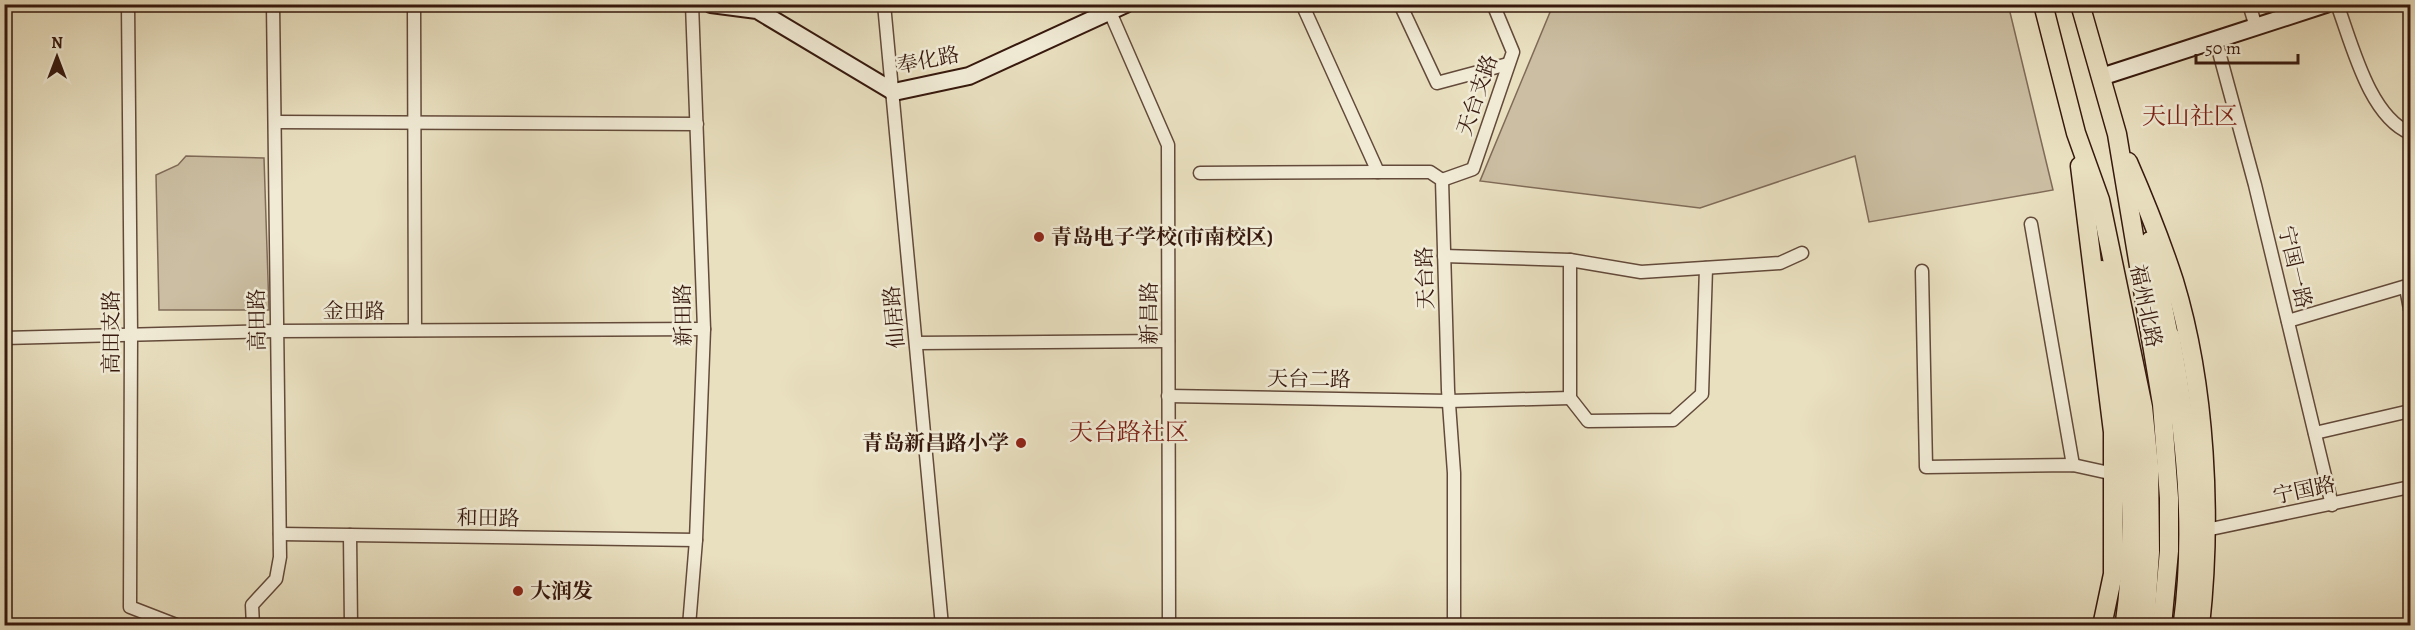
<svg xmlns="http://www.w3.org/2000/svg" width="2415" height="630" viewBox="0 0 2415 630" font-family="Alegreya,'Noto Serif SC',serif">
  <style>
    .green { fill: #cbbea2; stroke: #806b58; stroke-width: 1.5 }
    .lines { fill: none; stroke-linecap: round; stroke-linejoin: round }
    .street-casing { stroke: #634a3a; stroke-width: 15 }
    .secondary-casing { stroke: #36180d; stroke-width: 20 }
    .primary-casing { stroke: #36180d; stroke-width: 21 }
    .highway-casing { stroke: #36180d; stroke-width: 24 }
    .street { stroke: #f1ebd6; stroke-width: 12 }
    .secondary { stroke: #f1ebd6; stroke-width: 16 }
    .primary { stroke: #e9e0c0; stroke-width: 18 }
    .highway { stroke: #e9e0c0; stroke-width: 21 }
    .poi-dot { fill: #8f2418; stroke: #f1ebd6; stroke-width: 2 }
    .labels { text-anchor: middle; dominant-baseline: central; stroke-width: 5; stroke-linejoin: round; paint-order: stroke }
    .street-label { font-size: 21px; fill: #36180d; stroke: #f1ebd6 }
    .poi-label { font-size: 21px; font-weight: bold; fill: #36180d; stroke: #f1ebd6; text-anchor: start }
    .quarter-label { font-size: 24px; fill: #7a1f14; stroke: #f1ebd6 }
  </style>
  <rect width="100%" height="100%" fill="#e9e0c0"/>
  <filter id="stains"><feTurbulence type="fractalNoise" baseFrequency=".00333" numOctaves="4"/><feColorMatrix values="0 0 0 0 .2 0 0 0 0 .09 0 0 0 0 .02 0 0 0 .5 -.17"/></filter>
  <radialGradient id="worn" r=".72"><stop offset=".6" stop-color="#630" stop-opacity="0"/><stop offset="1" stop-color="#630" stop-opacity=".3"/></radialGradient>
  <!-- green -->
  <g class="green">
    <path d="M2008,4L2053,190L1869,222L1855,156L1700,208L1480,181L1553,5Z"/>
    <path d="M186,156L264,158L269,310H159L156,175L178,165Z"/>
  </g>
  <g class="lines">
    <defs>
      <g id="street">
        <path d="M128,4L131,334L130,607L179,626"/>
        <path d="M414,4L415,330"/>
        <path d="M884,4L942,626"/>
        <path d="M1302,4L1378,172H1430L1442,180L1448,390L1454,473V626"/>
        <path d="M1400,4L1437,83L1508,64"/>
        <path d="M2249,4L2256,27"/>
        <path d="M2337,4C2352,44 2369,116 2410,133"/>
        <path d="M1110,12L1168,145L1169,626"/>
        <path d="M2216,41L2255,185L2332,505"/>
        <path d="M275,122L697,124"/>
        <path d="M1200,173L1378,172"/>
        <path d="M1442,180L1473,169L1513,52L1493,4"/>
        <path d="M2031,224L2073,465"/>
        <path d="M1444,256L1570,260L1641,272L1780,263L1802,253"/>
        <path d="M1570,260V398L1588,421L1673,420L1702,394L1706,268"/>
        <path d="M1922,271L1926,467L2073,465L2114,474"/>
        <path d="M2406,288L2410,309"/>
        <path d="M2288,321L2410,285"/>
        <path d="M4,338L277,331L704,329"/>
        <path d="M916,343L1168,341"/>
        <path d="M1168,396L1449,401L1570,398"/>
        <path d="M2315,433L2410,411"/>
        <path d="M2206,530L2410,487"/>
        <path d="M280,534L696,540"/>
        <path d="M350,535L351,626"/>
        <path d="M253,626L252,605L276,579L280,557L273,4"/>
        <path d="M689,626L696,540L704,329L692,4"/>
      </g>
      <g id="secondary">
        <path d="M711,4L757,10L894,92L969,76L1126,4"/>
        <path d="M2101,77L2326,4"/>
      </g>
      <g id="primary">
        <path d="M2043,4L2076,133L2100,200L2143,407L2149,466L2150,552L2145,626"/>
        <path d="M2080,4L2117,134L2162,404L2169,498V551L2162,626"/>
        <path d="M2128,162C2145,201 2161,241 2174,281C2206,386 2212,517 2200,626"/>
        <path d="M2080,166L2113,432V574L2102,626"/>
        <path d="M2150,241L2169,337"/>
        <path d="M2102,270L2117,348"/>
      </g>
      <g id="highway">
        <path d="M2169,337C2187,432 2197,529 2184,626"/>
        <path d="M2117,348C2132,440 2139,533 2126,626"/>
      </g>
    </defs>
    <!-- street casing -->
    <use href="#street" class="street-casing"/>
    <!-- secondary casing -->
    <use href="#secondary" class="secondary-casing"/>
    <!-- primary casing -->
    <use href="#primary" class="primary-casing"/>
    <!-- highway casing -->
    <use href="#highway" class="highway-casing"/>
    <!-- street -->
    <use href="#street" class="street"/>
    <!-- secondary -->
    <use href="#secondary" class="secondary"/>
    <!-- primary -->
    <use href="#primary" class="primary"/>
    <!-- highway -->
    <use href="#highway" class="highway"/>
  </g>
  <!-- markers -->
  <g class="poi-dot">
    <circle cx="1039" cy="237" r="6"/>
    <circle cx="1021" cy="443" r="6"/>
    <circle cx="518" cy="591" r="6"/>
  </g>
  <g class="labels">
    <!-- street labels -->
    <g class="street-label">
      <text transform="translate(928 60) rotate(-11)">奉化路</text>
      <text transform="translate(1477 95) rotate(-71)">天台支路</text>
      <text transform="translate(2295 267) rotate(77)">宁国一路</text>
      <text transform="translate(1425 278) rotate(-92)">天台路</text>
      <text transform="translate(2146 306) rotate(78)">福州北路</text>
      <text x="354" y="311">金田路</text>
      <text transform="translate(1149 313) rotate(-90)">新昌路</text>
      <text transform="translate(683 315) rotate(-91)">新田路</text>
      <text transform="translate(894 317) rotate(-95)">仙居路</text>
      <text transform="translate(257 320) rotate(-91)">高田路</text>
      <text transform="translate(111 332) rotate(-90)">高田支路</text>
      <text transform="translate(1309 379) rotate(1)">天台二路</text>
      <text transform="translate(2304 490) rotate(-12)">宁国路</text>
      <text transform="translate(488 518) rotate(1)">和田路</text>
    </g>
    <!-- poi labels -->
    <g class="poi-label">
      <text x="1051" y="237">青岛电子学校(市南校区)</text>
      <text x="1009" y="443" text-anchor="end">青岛新昌路小学</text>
      <text x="530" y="591">大润发</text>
    </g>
    <!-- quarter labels -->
    <g class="quarter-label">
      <text x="2190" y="116">天山社区</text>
      <text x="1129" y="432">天台路社区</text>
    </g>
  </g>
  <!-- margin -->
  <rect width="2415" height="630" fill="none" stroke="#e9e0c0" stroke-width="24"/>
  <rect x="6" y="6" width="2403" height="618" fill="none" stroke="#36180d" stroke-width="3"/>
  <rect x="12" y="12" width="2391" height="606" fill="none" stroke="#36180d" stroke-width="1.5"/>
  <!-- north arrow -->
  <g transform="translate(57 57)" stroke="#f1ebd6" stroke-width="4.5" paint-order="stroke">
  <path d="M0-4.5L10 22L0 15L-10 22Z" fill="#36180d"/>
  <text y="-9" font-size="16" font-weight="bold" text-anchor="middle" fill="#36180d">N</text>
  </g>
  <!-- scale -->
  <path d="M2196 54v9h102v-9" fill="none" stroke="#36180d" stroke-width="3"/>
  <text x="2205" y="54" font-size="18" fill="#36180d" stroke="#f1ebd6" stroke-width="4.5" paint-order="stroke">50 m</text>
  <rect width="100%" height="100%" filter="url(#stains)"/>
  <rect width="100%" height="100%" fill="url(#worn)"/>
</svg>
